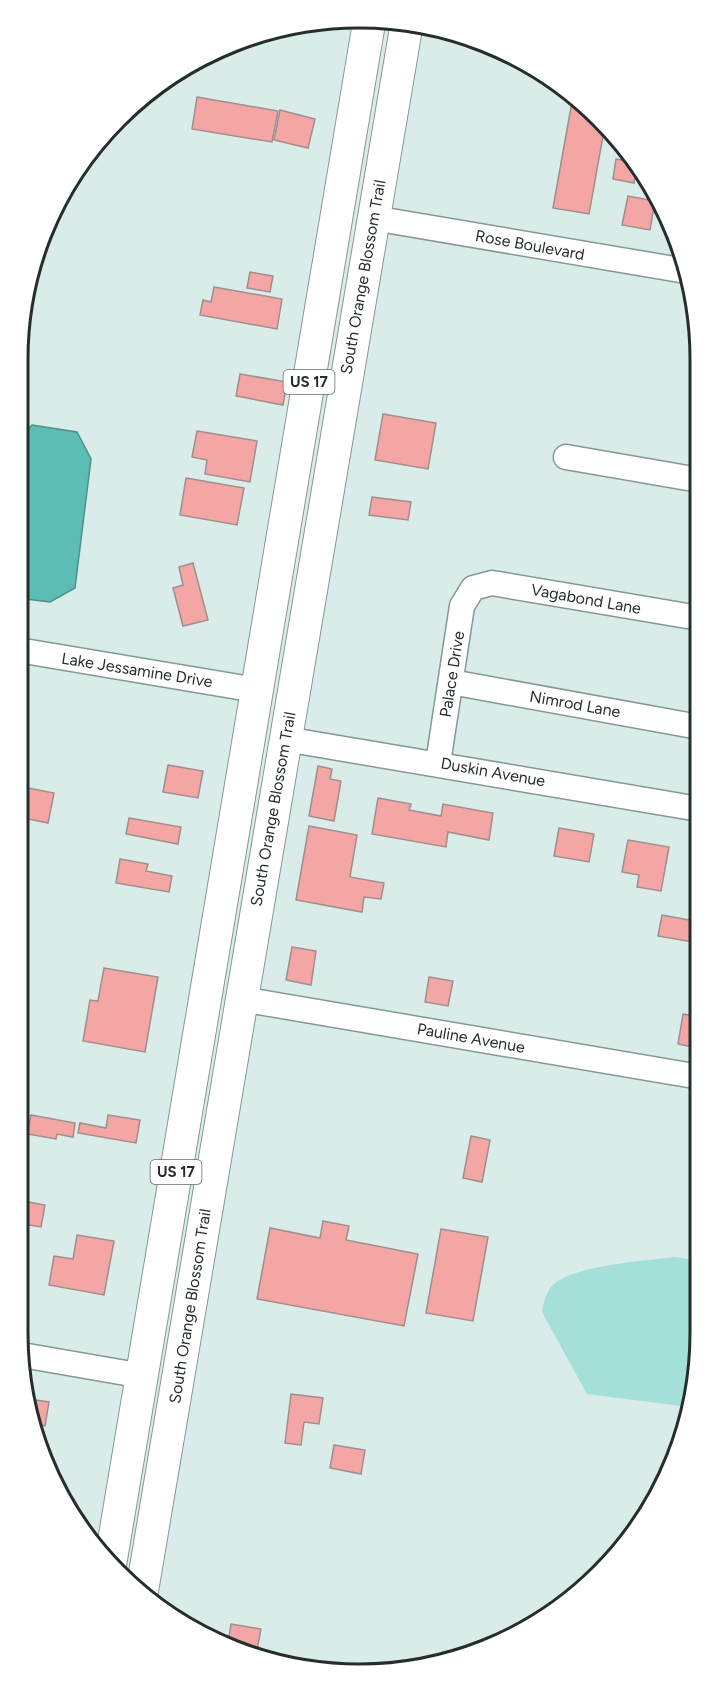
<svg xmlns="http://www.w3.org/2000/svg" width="719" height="1693" viewBox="0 0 719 1693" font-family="Figtree,sans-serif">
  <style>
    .green { fill: #a4dfd8 }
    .water { fill: #5dbcb3; stroke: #4c918b; stroke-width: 1.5 }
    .building { fill: #f3a6a4; stroke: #9f8e8d; stroke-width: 1.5 }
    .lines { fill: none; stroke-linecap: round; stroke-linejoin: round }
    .minor-casing { stroke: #859895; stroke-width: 27 }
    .major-casing { stroke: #859895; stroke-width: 34 }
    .minor { stroke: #fff; stroke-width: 24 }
    .major { stroke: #fff; stroke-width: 32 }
    .labels { text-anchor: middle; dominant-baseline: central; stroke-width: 4.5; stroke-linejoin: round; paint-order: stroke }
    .shield { fill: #fff; stroke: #676d6c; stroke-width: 1.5 }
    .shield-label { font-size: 15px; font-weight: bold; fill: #262e2d }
    .street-label { font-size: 16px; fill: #262e2d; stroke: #fff }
    .rim { fill: none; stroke: #262e2d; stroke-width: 3 }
  </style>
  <rect width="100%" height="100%" fill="#d9ece9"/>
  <!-- green -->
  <path class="green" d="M675,1257L701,1261V1333L689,1407L587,1394L542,1312C543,1303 546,1293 552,1286C571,1265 646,1261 675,1257Z"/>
  <!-- water -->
  <path class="water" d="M32,425L77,432L91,459L75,588L50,602L18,598V439Z"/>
  <!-- building -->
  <g class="building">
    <path d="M573,96L605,125L589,214L553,208Z"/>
    <path d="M197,97L278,111L272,142L192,129Z"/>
    <path d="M280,110L315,119L308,148L274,140Z"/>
    <path d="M616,159L633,162L637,167L634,183L613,179Z"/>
    <path d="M628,196L655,201L650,230L622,225Z"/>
    <path d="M250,272L273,276L270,292L247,288Z"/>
    <path d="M214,287L282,299L277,329L200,315L203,300L211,302Z"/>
    <path d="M240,374L287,382L283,405L236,396Z"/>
    <path d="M383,414L436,423L428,469L375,460Z"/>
    <path d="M197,431L257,441L250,482L205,474L207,460L192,457Z"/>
    <path d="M186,478L244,488L237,525L180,515Z"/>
    <path d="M372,497L411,502L408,520L369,515Z"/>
    <path d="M193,563L208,620L183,626L173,588L183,585L179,567Z"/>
    <path d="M168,765L203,771L198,798L163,792Z"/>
    <path d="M318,766L332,769L330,779L341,781L334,821L309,816Z"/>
    <path d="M18,786L54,793L48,823L18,817Z"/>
    <path d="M378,798L411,804L409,810L441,816L443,804L493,813L489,840L448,832L446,847L372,834Z"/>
    <path d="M129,818L181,827L178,844L126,834Z"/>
    <path d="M309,826L357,835L350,877L384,883L381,899L364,897L362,912L296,900Z"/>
    <path d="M559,828L594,834L589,862L554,856Z"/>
    <path d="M628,840L669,847L661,891L637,887L639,875L622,872Z"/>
    <path d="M120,859L148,864L146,871L172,876L169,892L116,883Z"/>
    <path d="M662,915L695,921L692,942L658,936Z"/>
    <path d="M292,947L316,951L311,985L286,980Z"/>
    <path d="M104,968L158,977L145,1052L83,1041L90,1000L98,1001Z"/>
    <path d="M429,977L453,981L448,1006L425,1002Z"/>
    <path d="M683,1014L700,1017L698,1048L678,1044Z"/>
    <path d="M31,1115L75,1123L73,1137L57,1134L56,1139L27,1134Z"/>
    <path d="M108,1115L140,1120L136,1143L78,1133L80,1123L106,1128Z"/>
    <path d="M471,1136L490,1140L482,1182L463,1178Z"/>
    <path d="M18,1200L45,1205L41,1227L18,1223Z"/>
    <path d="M323,1221L349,1226L346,1240L418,1254L404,1326L257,1299L270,1228L320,1238Z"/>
    <path d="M441,1229L488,1237L473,1321L426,1313Z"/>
    <path d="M77,1235L114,1241L104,1295L49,1285L54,1256L73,1259Z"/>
    <path d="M291,1394L323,1398L319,1424L304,1422L301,1445L285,1443Z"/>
    <path d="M29,1399L49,1402L45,1426L33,1424Z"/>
    <path d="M334,1445L365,1450L361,1474L330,1468Z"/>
    <path d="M231,1624L261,1629L256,1655L215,1639L216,1634L229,1637Z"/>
  </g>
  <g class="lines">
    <defs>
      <g id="minor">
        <path d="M373,218L686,271"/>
        <path d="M566,457L699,480"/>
        <path d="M18,650L256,690"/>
        <path d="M451,682L699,727"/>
        <path d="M285,739L699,809"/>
        <path d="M438,763L462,606L473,588L492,583L699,618"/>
        <path d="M241,999L700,1077"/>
        <path d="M22,1355L143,1376"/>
      </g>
      <g id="major">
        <path d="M110,1565L369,23"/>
        <path d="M142,1591L406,28"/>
      </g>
    </defs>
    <!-- minor casing -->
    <use href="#minor" class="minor-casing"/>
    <!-- major casing -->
    <use href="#major" class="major-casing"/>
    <!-- minor -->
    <use href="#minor" class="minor"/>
    <!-- major -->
    <use href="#major" class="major"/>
  </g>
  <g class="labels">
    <!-- shield labels -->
    <g class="shield">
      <rect x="283.5" y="370" width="51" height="24" rx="4.5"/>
      <rect x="150.5" y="1160" width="51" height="24" rx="4.5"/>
    </g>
    <g class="shield-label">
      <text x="309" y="382">US 17</text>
      <text x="176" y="1172">US 17</text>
    </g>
    <!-- street labels -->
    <g class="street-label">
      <text transform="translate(530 245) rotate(10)">Rose Boulevard</text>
      <text transform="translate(363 277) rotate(-80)">South Orange Blossom Trail</text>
      <text transform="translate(586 599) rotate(10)">Vagabond Lane</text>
      <text transform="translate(137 670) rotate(9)">Lake Jessamine Drive</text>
      <text transform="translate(452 674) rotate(-81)">Palace Drive</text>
      <text transform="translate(575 704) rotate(10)">Nimrod Lane</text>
      <text transform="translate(493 772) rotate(10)">Duskin Avenue</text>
      <text transform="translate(273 809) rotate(-80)">South Orange Blossom Trail</text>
      <text transform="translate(471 1038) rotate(10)">Pauline Avenue</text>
      <text transform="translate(190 1306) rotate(-81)">South Orange Blossom Trail</text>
    </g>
  </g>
  <!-- crop -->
  <path d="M0 0H719V1693H0ZM359 28H359A331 331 0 0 1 690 359V1333A331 331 0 0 1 359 1664H359A331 331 0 0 1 28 1333V359A331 331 0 0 1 359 28Z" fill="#fff" fill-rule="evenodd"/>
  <path class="rim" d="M359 28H359A331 331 0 0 1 690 359V1333A331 331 0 0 1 359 1664H359A331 331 0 0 1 28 1333V359A331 331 0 0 1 359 28Z"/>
</svg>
